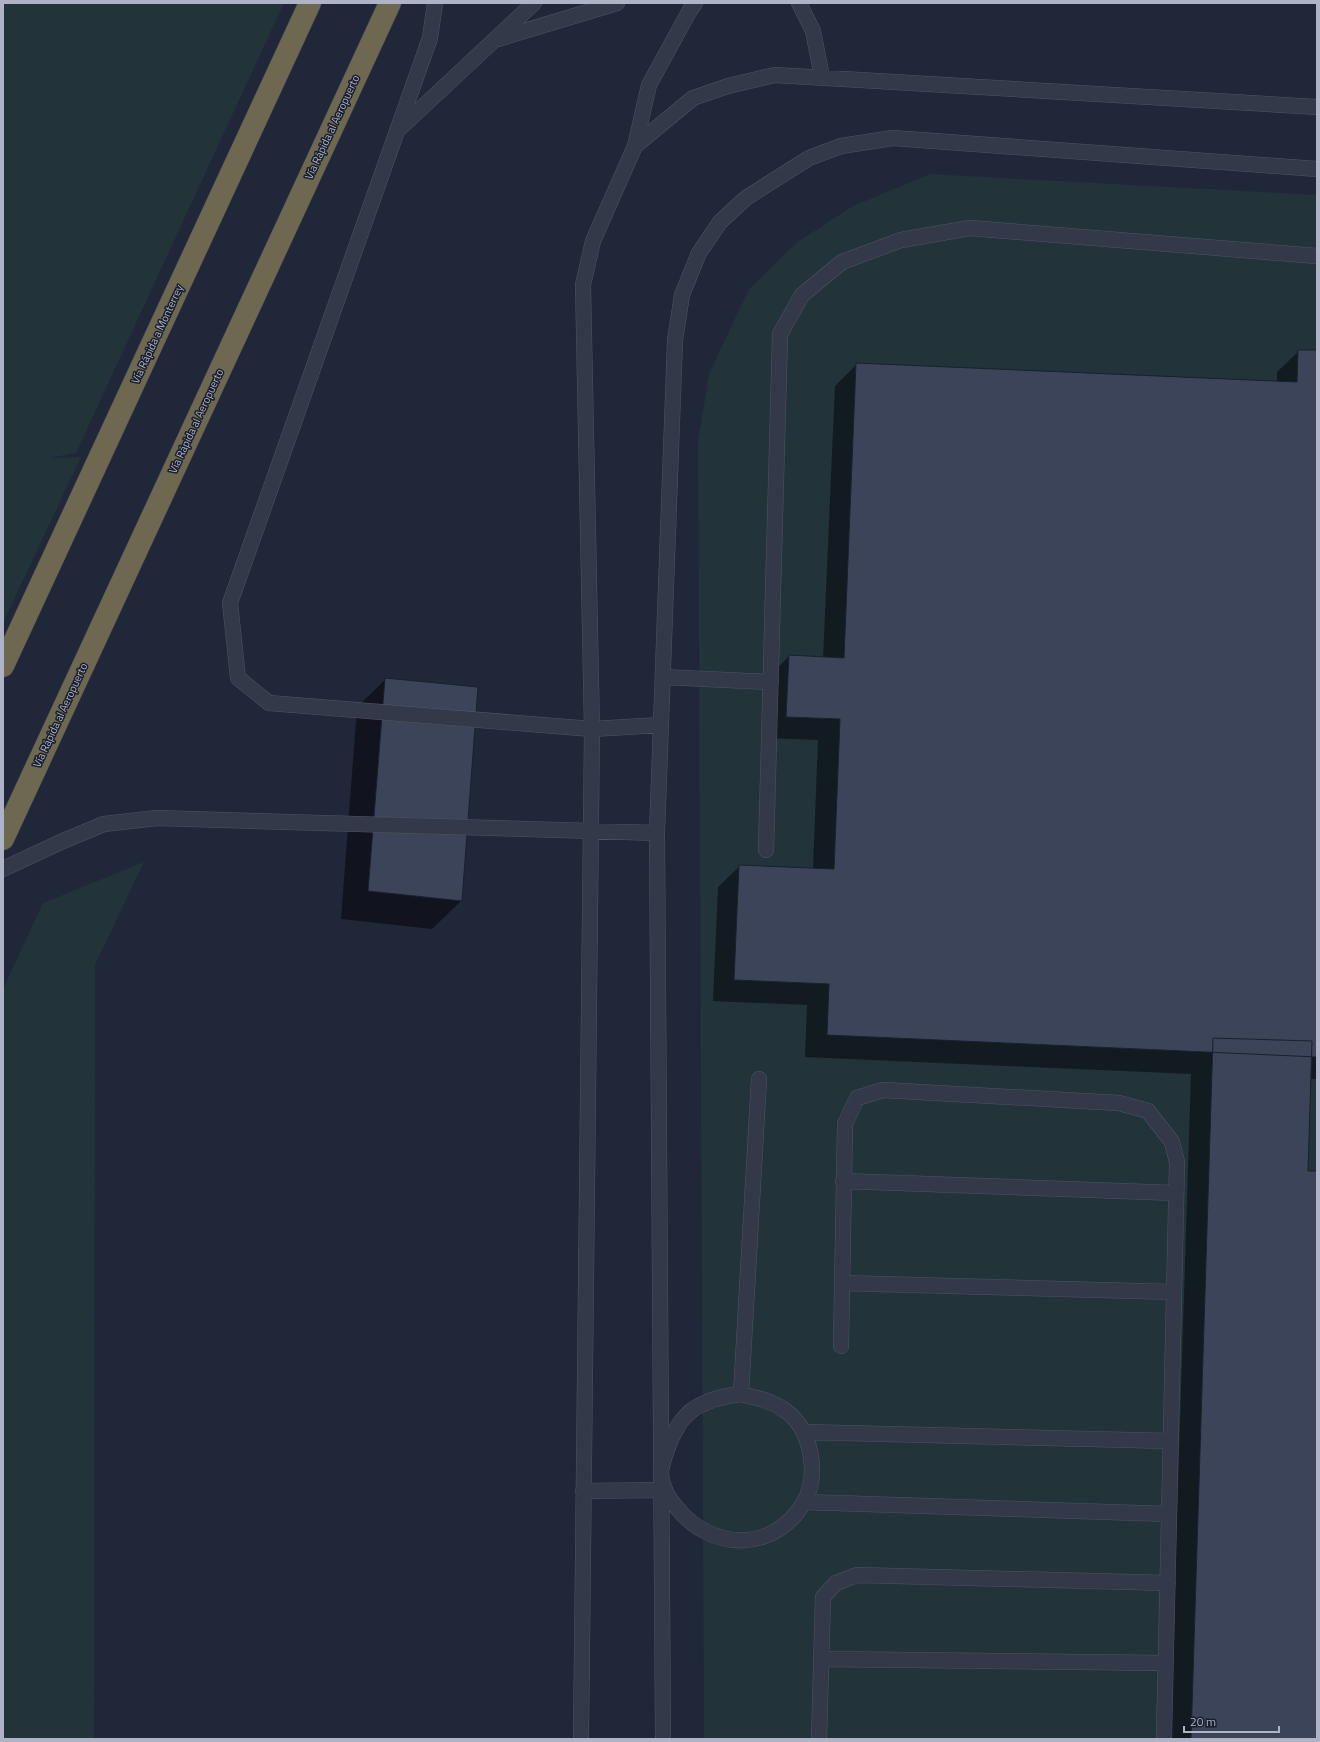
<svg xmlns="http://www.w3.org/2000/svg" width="1320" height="1742" viewBox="0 0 1320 1742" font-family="'Titillium Web',sans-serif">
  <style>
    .green { fill: #22333a }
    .shadow { fill: #0007 }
    .building { fill: #3c4459; stroke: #1b2030 }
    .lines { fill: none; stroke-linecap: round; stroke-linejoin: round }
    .service-casing { stroke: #4e5464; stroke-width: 16 }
    .motorway-casing { stroke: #3b4151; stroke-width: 23 }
    .service { stroke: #343949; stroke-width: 15 }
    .motorway { stroke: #6f6851; stroke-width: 22 }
    .labels { text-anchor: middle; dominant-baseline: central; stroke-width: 3; stroke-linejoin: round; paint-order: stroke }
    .street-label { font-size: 11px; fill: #aeb4c6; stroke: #191e2e }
  </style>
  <rect width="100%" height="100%" fill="#202739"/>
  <!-- green -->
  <path class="green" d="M 3,3 L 284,3 L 76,453 L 49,458 L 81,457 L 3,623 Z
    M 930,174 L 1317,195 L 1317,1739 L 704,1739 L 698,441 L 709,374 L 749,289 L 796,243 L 853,206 Z
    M 144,862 L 95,965 L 94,1739 L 3,1739 L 3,989 L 43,903 Z"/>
  <!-- shadow -->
  <path class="shadow" d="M 1299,351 L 1317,351 L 1317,1079 L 1310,1079 L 1307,1172 L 1317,1172 L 1317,1739 L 1170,1739 L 1191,1074 L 805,1057 L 807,1005 L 713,1001 L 718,887 L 740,866 L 813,869 L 818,740 L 765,738 L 768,678 L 789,656 L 823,658 L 835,386 L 857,364 L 1277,382 L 1277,372 Z
    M 386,679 L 477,688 L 461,901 L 432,929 L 341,919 L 357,707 Z"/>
  <!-- building -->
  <path class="building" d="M 1298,350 L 1317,350 L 1317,1057 L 827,1035 L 829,984 L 734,980 L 739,865 L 834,869 L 840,719 L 786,717 L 789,655 L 844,658 L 856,363 L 1297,382 Z
    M 385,678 L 478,687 L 462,901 L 368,891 Z
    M 1213,1038 L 1312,1041 L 1308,1171 L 1317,1171 L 1317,1739 L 1191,1739 Z"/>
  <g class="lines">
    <!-- service casing -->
    <g class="service-casing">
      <path id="service" d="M 435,3 L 430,38 L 230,603 L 238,678 L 269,703 L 592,729 L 661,725
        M 799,3 L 813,31 L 822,77
        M 498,39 L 617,3
        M 398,130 L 534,3
        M 635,146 L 649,85 L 690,10 L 695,3
        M 663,677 L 771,682
        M 766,850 L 780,334 L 802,295 L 842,262 L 901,240 L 970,228 L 1317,256
        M 3,869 L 63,841 L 104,824 L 157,818 L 657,833
        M 843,1181 L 1176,1193
        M 842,1283 L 1174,1292
        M 841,1346 L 845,1124 L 857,1098 L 883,1090 L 1119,1103 L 1148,1111 L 1172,1142 L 1177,1162 L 1164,1739
        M 741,1394 C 758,1398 772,1401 786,1411 C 812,1430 819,1475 804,1502 C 775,1553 711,1551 677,1508 C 669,1498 663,1490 661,1476 C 660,1466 671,1437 677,1428 C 680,1421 689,1412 695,1408 C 710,1399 724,1396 741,1394 Z
        M 741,1394 L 759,1079
        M 803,1432 L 1171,1441
        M 583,1491 L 661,1490
        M 804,1502 L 1169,1514
        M 821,1659 L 1166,1663
        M 581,1739 L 592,729 L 583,285 L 593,241 L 635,146 L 693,98 L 728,86 L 775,75 L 1317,107
        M 663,1739 L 657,833 L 675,340 L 682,295 L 699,253 L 720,222 L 746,198 L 809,158 L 841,146 L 893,138 L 1317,169
        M 819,1739 L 823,1597 L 836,1583 L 857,1575 L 1168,1583"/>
    </g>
    <!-- motorway casing -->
    <g class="motorway-casing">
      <path id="motorway" d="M 3,666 L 310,3
        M 3,839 L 390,3"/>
    </g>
    <!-- service -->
    <use href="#service" class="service"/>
    <!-- motorway -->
    <use href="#motorway" class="motorway"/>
  </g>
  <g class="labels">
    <!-- street labels -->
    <g class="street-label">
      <text transform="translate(332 127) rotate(-65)">Vía Rápida al Aeropuerto</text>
      <text transform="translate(157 334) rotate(-65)">Vía Rápida a Monterrey</text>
      <text transform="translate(196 421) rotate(-65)">Vía Rápida al Aeropuerto</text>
      <text transform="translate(60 715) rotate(-65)">Vía Rápida al Aeropuerto</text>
    </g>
  </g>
  <!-- border -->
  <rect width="1320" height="1742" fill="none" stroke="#aeb4c6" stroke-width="8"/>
  <!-- scale -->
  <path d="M1184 1726v6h95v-6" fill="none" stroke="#aeb4c6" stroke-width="2"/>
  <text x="1190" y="1726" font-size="12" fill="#aeb4c6" stroke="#191e2e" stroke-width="3" paint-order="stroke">20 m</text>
</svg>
